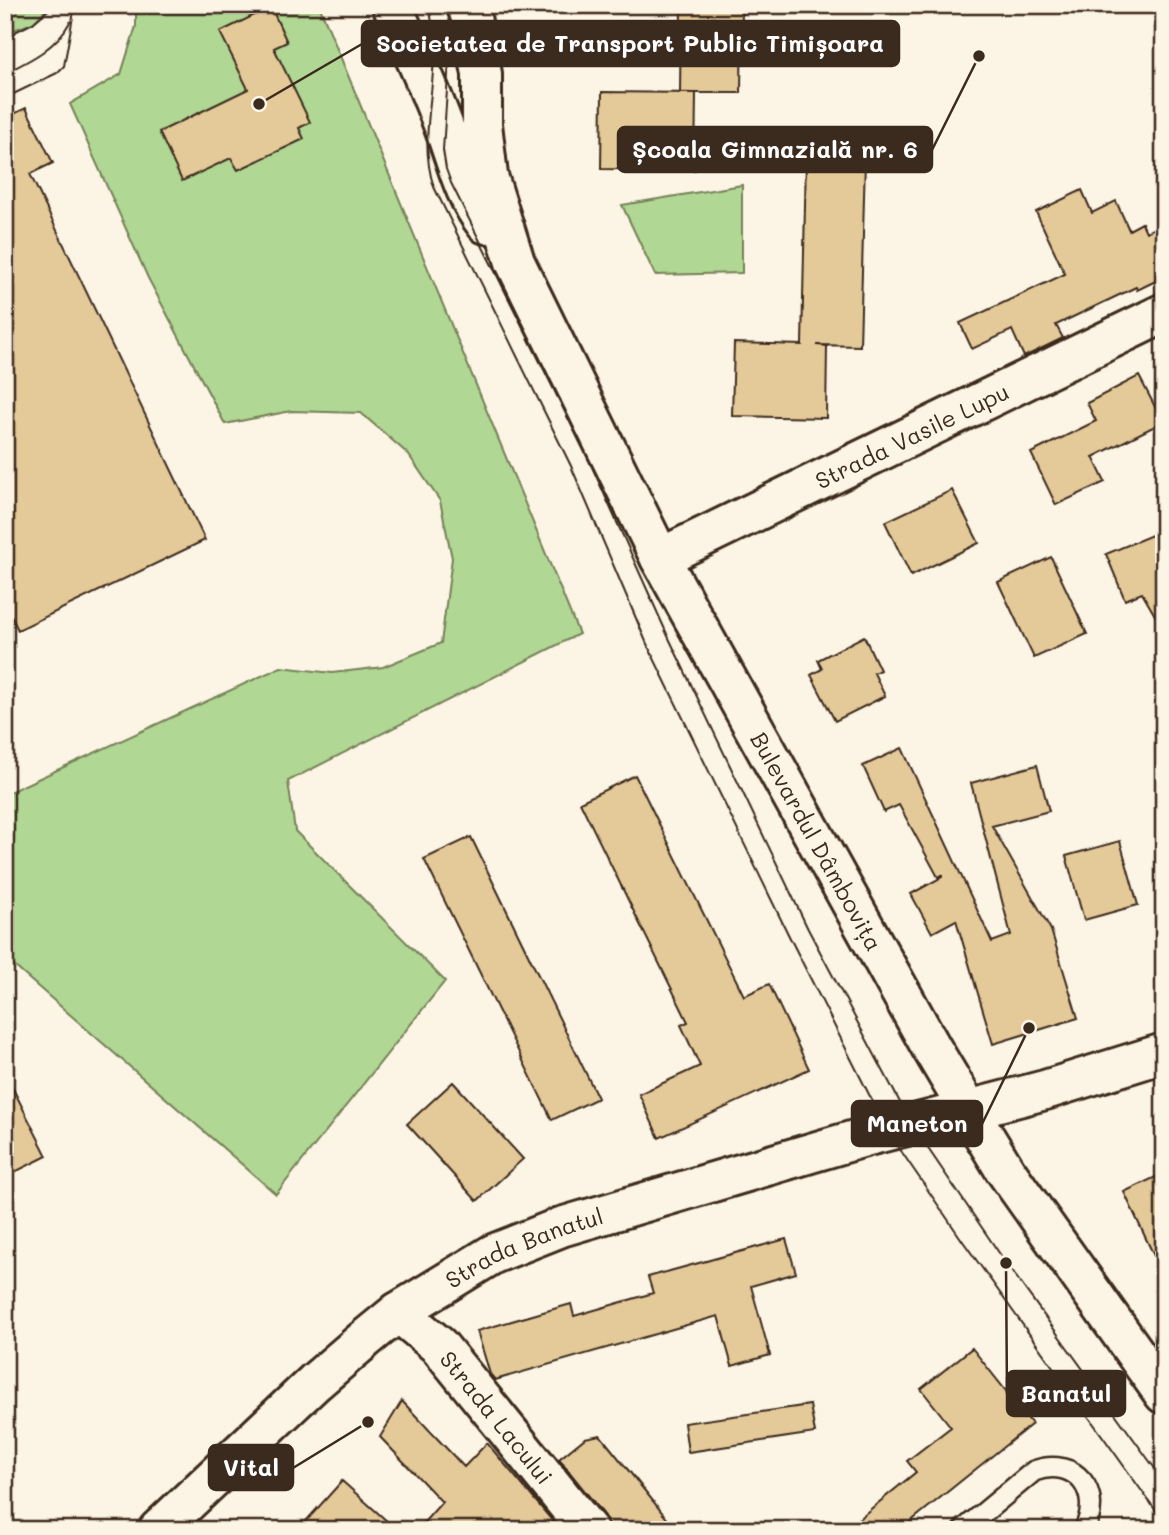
<svg xmlns="http://www.w3.org/2000/svg" width="1169" height="1535" viewBox="0 0 1169 1535" font-family="Mali,sans-serif">
  <style>
    .green { fill: #b0d793; stroke: #768058; stroke-width: 2 }
    .building { fill: #e4c999; stroke: #3b2a1e; stroke-width: 2 }
    .lines { fill: none; stroke-linecap: round; stroke-linejoin: round }
    .service-casing { stroke: #3b2a1e; stroke-width: 24 }
    .minor-casing { stroke: #3b2a1e; stroke-width: 44 }
    .tertiary-casing { stroke: #3b2a1e; stroke-width: 44 }
    .secondary-casing { stroke: #3b2a1e; stroke-width: 44 }
    .service { stroke: #fcf5e5; stroke-width: 19 }
    .minor { stroke: #fcf5e5; stroke-width: 38 }
    .tertiary { stroke: #fcf5e5; stroke-width: 38 }
    .secondary { stroke: #fcf5e5; stroke-width: 38 }
    .tram { stroke: #3b2a1e; stroke-width: 2 }
    .labels { text-anchor: middle; dominant-baseline: central; stroke-width: 5; stroke-linejoin: round; paint-order: stroke }
    .street-label { font-size: 23px; fill: #3b2a1e; stroke: #fcf5e5 }
    .leader { fill: none; stroke: #3b2a1e; stroke-width: 2.5 }
    .callout-dot { fill: #3b2a1e; stroke: #fcf5e5; stroke-width: 2.5 }
    .callout { fill: #3b2a1e; stroke: #3b2a1e; stroke-width: 2.5 }
    .callout-label { font-size: 24px; text-anchor: middle; font-weight: bold; fill: #fff }
  </style>
  <rect width="100%" height="100%" fill="#fcf5e5"/>
  <filter id="ink" filterUnits="userSpaceOnUse"><feTurbulence type="fractalNoise" baseFrequency=".0143" numOctaves="2"/><feDisplacementMap in="SourceGraphic" scale="14" xChannelSelector="R" yChannelSelector="G"/><feConvolveMatrix kernelMatrix="1 2 1 2 8 2 1 2 1" color-interpolation-filters="sRGB"/></filter>
  <g filter="url(#ink)">
    <!-- green -->
    <path class="green" d="M 5,5 L 50,5 L 33,23 L 5,33 Z
      M 136,5 L 319,5 L 579,634 L 288,781 L 295,831 L 445,981 L 276,1194 L 5,958 L 5,794 L 281,667 L 332,673 L 383,667 L 441,643 L 452,558 L 440,501 L 408,454 L 361,413 L 291,411 L 225,424 L 148,278 L 70,104 L 121,74 L 136,26 Z
      M 742,185 L 742,273 L 655,275 L 622,205 Z"/>
    <!-- building -->
    <path class="building" d="M 681,5 L 742,5 L 741,93 L 680,93 Z
      M 271,7 L 287,42 L 274,48 L 310,122 L 299,128 L 304,139 L 238,170 L 231,158 L 182,181 L 159,132 L 248,89 L 220,32 Z
      M 602,92 L 696,93 L 695,170 L 601,169 Z
      M 26,108 L 53,163 L 30,174 L 205,540 L 18,630 L 5,604 L 5,118 Z
      M 806,158 L 865,160 L 860,346 L 817,345 L 827,346 L 826,418 L 732,416 L 734,343 L 802,345 Z
      M 1082,190 L 1092,213 L 1116,201 L 1129,230 L 1142,223 L 1146,232 L 1164,224 L 1164,277 L 1137,290 L 1136,287 L 1056,325 L 1063,338 L 1024,357 L 1012,330 L 972,349 L 960,323 L 1065,274 L 1036,212 Z
      M 1139,376 L 1163,422 L 1093,457 L 1105,482 L 1056,505 L 1031,453 L 1096,421 L 1087,403 Z
      M 952,490 L 979,543 L 911,576 L 885,522 Z
      M 1164,530 L 1164,631 L 1142,593 L 1125,600 L 1106,554 Z
      M 1051,557 L 1087,634 L 1034,658 L 998,582 Z
      M 864,636 L 880,670 L 874,673 L 885,696 L 835,721 L 811,675 L 822,669 L 818,660 Z
      M 902,748 L 992,942 L 1011,935 L 971,783 L 1037,765 L 1049,811 L 992,826 L 1051,930 L 1078,1018 L 993,1044 L 956,920 L 932,933 L 911,894 L 942,877 L 942,875 L 938,877 L 899,805 L 884,812 L 863,766 Z
      M 635,775 L 744,996 L 769,984 L 809,1069 L 659,1138 L 639,1094 L 700,1066 L 681,1025 L 688,1022 L 580,802 Z
      M 471,837 L 598,1098 L 552,1120 L 424,859 Z
      M 1120,841 L 1138,905 L 1084,920 L 1066,856 Z
      M 5,1073 L 47,1156 L 5,1177 Z
      M 453,1082 L 523,1159 L 477,1201 L 407,1124 Z
      M 1164,1173 L 1164,1277 L 1124,1192 Z
      M 786,1239 L 796,1273 L 751,1286 L 770,1355 L 732,1366 L 718,1316 L 495,1380 L 490,1374 L 477,1331 L 571,1304 L 574,1316 L 653,1293 L 648,1277 Z
      M 972,1348 L 1032,1424 L 900,1530 L 845,1530 L 916,1472 L 907,1461 L 951,1427 L 921,1389 Z
      M 402,1401 L 464,1467 L 487,1443 L 560,1530 L 417,1530 L 442,1502 L 380,1437 Z
      M 810,1405 L 815,1433 L 688,1452 L 684,1423 Z
      M 600,1435 L 645,1491 L 676,1530 L 609,1530 L 605,1516 L 559,1459 L 585,1438 Z
      M 342,1481 L 397,1530 L 298,1530 Z"/>
    <g class="lines">
      <!-- service casing -->
      <g class="service-casing">
        <path id="service" d="M 963,1530 L 1034,1471 C 1075,1456 1104,1492 1084,1530"/>
      </g>
      <!-- minor casing -->
      <g class="minor-casing">
        <g id="minor">
          <path id="s1" d="M 660,558 L 1164,313"/>
          <path id="s2" d="M 398,1312 L 439,1346 L 588,1530"/>
        </g>
      </g>
      <!-- tertiary casing -->
      <g class="tertiary-casing">
        <g id="tertiary">
          <path d="M 392,5 C 410,47 430,88 445,130 C 457,163 464,196 486,224"/>
          <path id="s3" d="M 466,5 L 471,17 L 482,74 L 482,124 L 488,176 L 515,262 L 660,558 L 931,1047 L 969,1111"/>
        </g>
      </g>
      <!-- secondary casing -->
      <g class="secondary-casing">
        <g id="secondary">
          <path d="M 969,1111 L 1005,1170 L 1164,1394"/>
          <path id="s4" d="M 158,1530 L 315,1382 L 365,1339 L 398,1312 L 493,1254 L 561,1227 L 868,1136 L 1045,1090 L 1164,1053"/>
        </g>
      </g>
      <!-- service -->
      <use href="#service" class="service"/>
      <!-- minor -->
      <use href="#minor" class="minor"/>
      <!-- tertiary -->
      <use href="#tertiary" class="tertiary"/>
      <!-- secondary -->
      <use href="#secondary" class="secondary"/>
      <!-- tram -->
      <path class="tram" d="M 428,5 C 447,65 414,128 434,187 L 571,466 L 647,644 L 790,938 L 888,1132 L 962,1240 L 1164,1522
        M 448,5 L 451,30 L 443,150 L 446,169 L 451,183 L 589,460 L 667,634 L 808,929 L 912,1125 L 1006,1263 L 1164,1481
        M 5,37 L 33,23 L 54,5
        M 5,73 C 31,60 56,48 70,22
        M 5,98 L 57,73 L 64,66 L 74,11"/>
    </g>
  </g>
  <g class="labels">
    <!-- street labels -->
    <g class="street-label">
      <text stroke="none"><textPath href="#s1" startOffset="280">Strada Vasile Lupu</textPath></text>
      <text stroke="none"><textPath href="#s3" startOffset="917">Bulevardul Dâmbovița</textPath></text>
      <text stroke="none"><textPath href="#s4" startOffset="467">Strada Banatul</textPath></text>
      <text stroke="none"><textPath href="#s2" startOffset="145">Strada Lacului</textPath></text>
    </g>
  </g>
  <!-- callouts -->
  <path class="leader" d="M259 104L362 44M979 56L932 150M1029 1028L982 1124M1006 1263L1007 1394M368 1422L293 1468"/>
  <g class="callout-dot">
    <circle cx="259" cy="104" r="7"/>
    <circle cx="979" cy="56" r="7"/>
    <circle cx="1029" cy="1028" r="7"/>
    <circle cx="1006" cy="1263" r="7"/>
    <circle cx="368" cy="1422" r="7"/>
  </g>
  <g class="callout">
    <rect x="362" y="21" width="537" height="45" rx="7"/>
    <rect x="618" y="127" width="314" height="45" rx="7"/>
    <rect x="852" y="1101" width="130" height="45" rx="7"/>
    <rect x="1007" y="1371" width="118" height="45" rx="7"/>
    <rect x="209" y="1445" width="84" height="45" rx="7"/>
  </g>
  <g class="callout-label">
    <text x="630" y="52">Societatea de Transport Public Timișoara</text>
    <text x="775" y="158">Școala Gimnazială nr. 6</text>
    <text x="917" y="1132">Maneton</text>
    <text x="1066" y="1402">Banatul</text>
    <text x="251" y="1476">Vital</text>
  </g>
  <!-- margin -->
  <rect width="1169" height="1535" fill="none" stroke="#fcf5e5" stroke-width="28"/>
  <rect x="14" y="14" width="1141" height="1507" fill="none" stroke="#3b2a1e" stroke-width="2.5" filter="url(#ink)"/>
</svg>
